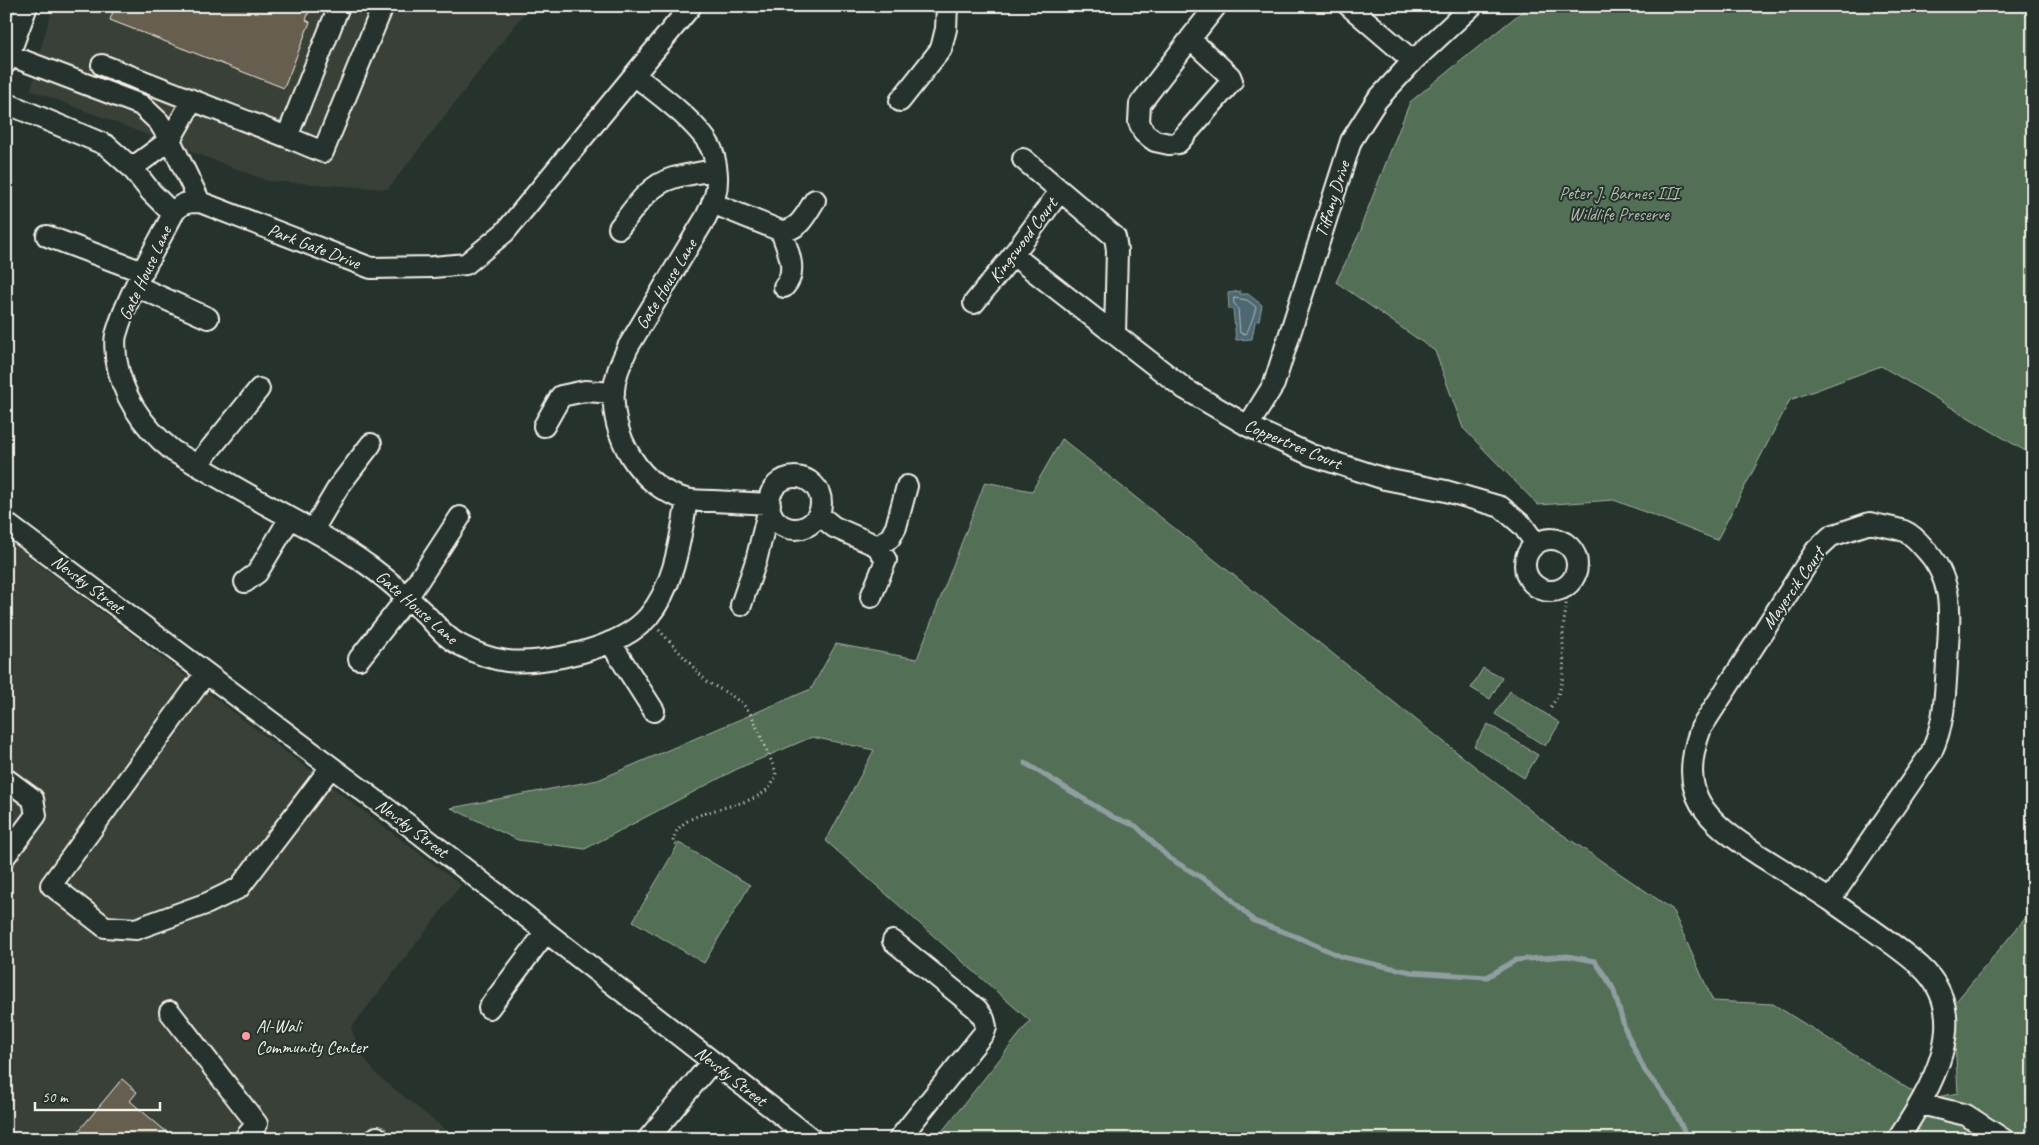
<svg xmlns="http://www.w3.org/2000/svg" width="2039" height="1145" viewBox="0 0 2039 1145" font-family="Caveat,sans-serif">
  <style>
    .built { fill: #394037 }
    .green { fill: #526f57; stroke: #a3b0a0 }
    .water { fill: #4d6772; stroke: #909ea1 }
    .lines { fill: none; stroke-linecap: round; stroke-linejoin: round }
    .shore { stroke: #b1bab9; stroke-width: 1 }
    .stream { stroke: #909ea1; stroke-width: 5 }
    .building { fill: #665f4f; stroke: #f4f1e8 }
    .minor-casing { stroke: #f4f1e8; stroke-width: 24 }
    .path { stroke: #f4f1e8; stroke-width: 3; stroke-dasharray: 1 4; stroke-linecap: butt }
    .minor { stroke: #26332d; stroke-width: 20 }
    .poi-dot { fill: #ff9aa2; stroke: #26332d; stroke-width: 2 }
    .labels { text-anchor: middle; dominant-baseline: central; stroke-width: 4; stroke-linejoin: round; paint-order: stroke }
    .park-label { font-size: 18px; fill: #b3bdae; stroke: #26332d }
    .street-label { font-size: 18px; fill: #f4f1e8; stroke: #26332d }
    .poi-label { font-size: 18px; fill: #f4f1e8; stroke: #26332d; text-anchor: start }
  </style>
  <rect width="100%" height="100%" fill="#26332d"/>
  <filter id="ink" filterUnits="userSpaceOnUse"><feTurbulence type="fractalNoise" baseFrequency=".02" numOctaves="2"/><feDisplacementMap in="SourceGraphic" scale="10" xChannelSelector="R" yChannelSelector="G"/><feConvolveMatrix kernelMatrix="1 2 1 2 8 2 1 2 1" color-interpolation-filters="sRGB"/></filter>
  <g filter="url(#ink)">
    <!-- built -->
    <path class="built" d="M 53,6 L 530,6 L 388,189 L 268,181 L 31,90 L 41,47 Z
      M 6,539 L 461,885 L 351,1028 L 361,1054 L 377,1075 L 457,1139 L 6,1139 Z"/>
    <!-- green -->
    <path class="green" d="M 1529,6 L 2033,6 L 2033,467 L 2027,452 L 1881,366 L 1790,400 L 1717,540 L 1614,500 L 1538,505 L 1463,428 L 1435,351 L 1336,282 L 1362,228 L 1361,226 L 1410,102 Z
      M 1062,439 L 1550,826 L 1672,909 L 1713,1001 L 1773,1004 L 1915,1093 L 1921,1100 L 1958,1093 L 1953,1005 L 2033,909 L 2033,1139 L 936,1139 L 1030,1021 L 826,841 L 874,750 L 812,737 L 739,768 L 585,849 L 518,840 L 451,808 L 598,780 L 811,689 L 836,644 L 917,659 L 985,482 L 1032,491 Z
      M 1483,668 L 1502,678 L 1490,699 L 1471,688 Z
      M 1510,691 L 1560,723 L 1545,746 L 1495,714 Z
      M 1488,724 L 1538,755 L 1524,778 L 1474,746 Z
      M 679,843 L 750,885 L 704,963 L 633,921 Z"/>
    <!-- water -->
    <path class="water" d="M 1240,291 L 1240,294 L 1248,294 L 1262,305 L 1259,320 L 1255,322 L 1252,339 L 1236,340 L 1233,309 L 1229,309 L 1228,293 Z"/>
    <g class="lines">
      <!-- shore -->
      <path class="shore" d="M 1234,298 L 1247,300 L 1256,307 C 1255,313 1249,329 1246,334 L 1240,333 L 1238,309 L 1234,303 Z"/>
      <!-- stream -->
      <path class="stream" d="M 1025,763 L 1113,817 L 1136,826 L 1169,858 L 1222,890 L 1254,921 L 1295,936 L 1342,957 L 1411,972 L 1487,977 L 1516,960 L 1567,956 L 1595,961 L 1613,988 L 1625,1029 L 1645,1071 L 1671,1104 L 1688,1139"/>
    </g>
    <!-- building -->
    <path class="building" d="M 115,6 L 311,6 L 306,20 L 310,22 L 284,88 L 110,20 Z
      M 122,1079 L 137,1092 L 130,1101 L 175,1139 L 72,1139 Z"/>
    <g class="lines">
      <!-- minor casing -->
      <g class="minor-casing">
        <path id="minor" d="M 339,6 L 287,137 L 323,152 L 383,6
          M 1349,6 L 1413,61
          M 1190,39 L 1230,76 L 1232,81 L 1178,143 L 1169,144 L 1155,141 L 1144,133 L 1139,122 L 1140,104 Z
          M 1190,39 L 1216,6
          M 6,54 L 141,105 L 159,122 L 170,140 L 200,202
          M 6,63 L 27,6
          M 102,65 L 287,137
          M 634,75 C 656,92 697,122 710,146 C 717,159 719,182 715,196 C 713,203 709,210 706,217 L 628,347 C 622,361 615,374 614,390 C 610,435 640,488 686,499 C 694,501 704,501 713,501 C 732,502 751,503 770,504 L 756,561 L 741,605
          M 900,101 L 941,49 L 946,29 L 947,6
          M 6,103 L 106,145 L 132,168 L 151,192 L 173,214
          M 1023,159 L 1115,237 L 1117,250 L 1115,334
          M 132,168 L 170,140 L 192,101
          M 712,203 L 781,231 C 799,231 806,214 815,200
          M 619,228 C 634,209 648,185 673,178 C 687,174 702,173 716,169
          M 781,231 C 787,249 799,271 784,287
          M 47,236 L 143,272
          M 1013,255 L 1185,389 L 1248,426 L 1311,455 L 1385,479 L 1446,491 L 1501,507 L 1523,526 L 1536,544
          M 136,286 L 208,318
          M 974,303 L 1013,255 L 1060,191
          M 544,426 L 561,396 L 585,391 L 614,393
          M 1248,426 L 1274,384 L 1351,141 L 1377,100 L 1413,61 L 1472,6
          M 197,465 L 259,389
          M769 503a26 26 0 1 1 52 0a26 26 0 1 1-52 0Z
          M 687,500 C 680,539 675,585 648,617 C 621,648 546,665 507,661 C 490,659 475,653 460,645 C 444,637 434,622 421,610 C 405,595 387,579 369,566 C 334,541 296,521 258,500 C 229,484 201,467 173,451 C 143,427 122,397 116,358 C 116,351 114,342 116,335 C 128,293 153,253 173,214 C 180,203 187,202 200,202 L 371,268 L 433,267 L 466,264 L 505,232 L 691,6
          M 819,515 L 834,527 L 877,546 L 886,560 L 871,597
          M 6,523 L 406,823 L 812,1139
          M 1870,523 C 1881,526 1893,527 1904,531 C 1911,534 1919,542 1924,548 C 1957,582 1949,620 1947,663 C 1945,696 1945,723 1931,753 L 1830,900 C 1807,885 1783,870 1759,855 C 1706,820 1676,796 1701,728 L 1816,550 L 1831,536 Z
          M 313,530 L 339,486 L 371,444
          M1525 565a26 26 0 1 1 52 0a26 26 0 1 1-52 0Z
          M 877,546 L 890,538 L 896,527 L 907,486
          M 245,582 L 257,573 L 290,518
          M 610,642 L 654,711
          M 359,659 L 407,598 L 460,517
          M 206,673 L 51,885 L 105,927 L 136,929 L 208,903 L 239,888 L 331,767
          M 6,779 L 33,799 L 36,815 L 6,855
          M 1830,900 C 1859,921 1894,943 1920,966 C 1976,1016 1930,1090 1898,1139
          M 893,941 L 977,1009 L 984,1019 L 986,1027 L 984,1033 L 899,1139
          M 489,1008 L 546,932
          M 170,1012 L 257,1124 L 244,1139
          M 1921,1104 L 1966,1115 L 2003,1139
          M 376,1139 L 377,1137
          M 648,1139 L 712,1062"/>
      </g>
      <!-- path -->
      <path class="path" d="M 659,630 L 707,682 L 729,694 L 743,704 L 752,716 L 776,772 C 772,816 678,799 673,842 L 678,845
        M 1551,707 C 1569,679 1562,662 1563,631 C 1564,615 1569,604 1564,588
        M 1667,1139 L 1805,1132 L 1838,1139
        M 2025,1139 L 2033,1129"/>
      <!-- minor -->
      <use href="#minor" class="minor"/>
    </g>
  </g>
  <!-- markers -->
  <circle class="poi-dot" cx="246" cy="1036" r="5"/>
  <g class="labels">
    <!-- park labels -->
    <g class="park-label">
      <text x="1619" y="193">Peter J. Barnes III<tspan x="1619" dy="21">Wildlife Preserve</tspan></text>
    </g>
    <!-- street labels -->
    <g class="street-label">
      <text transform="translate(1332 199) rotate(-72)">Tiffany Drive</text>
      <text transform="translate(1023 240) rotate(-53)">Kingswood Court</text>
      <text transform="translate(314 246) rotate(21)">Park Gate Drive</text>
      <text transform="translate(145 273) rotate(-65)">Gate House Lane</text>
      <text transform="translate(666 284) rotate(-59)">Gate House Lane</text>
      <text transform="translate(1293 444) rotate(23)">Coppertree Court</text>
      <text transform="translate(88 584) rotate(37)">Nevsky Street</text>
      <text transform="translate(1793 588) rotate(-55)">Mayercik Court</text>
      <text transform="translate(417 607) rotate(41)">Gate House Lane</text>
      <text transform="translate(412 828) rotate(37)">Nevsky Street</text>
      <text transform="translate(731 1076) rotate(38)">Nevsky Street</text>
    </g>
    <!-- poi labels -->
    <g class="poi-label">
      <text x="256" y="1026">Al-Wali<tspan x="256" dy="21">Community Center</tspan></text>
    </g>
  </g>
  <!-- margin -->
  <rect width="2039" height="1145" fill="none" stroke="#26332d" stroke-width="25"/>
  <rect x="12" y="12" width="2014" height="1120" fill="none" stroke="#f4f1e8" stroke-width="2" filter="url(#ink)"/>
  <!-- scale -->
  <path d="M35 1102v8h125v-8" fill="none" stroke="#f4f1e8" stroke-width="2.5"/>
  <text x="42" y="1102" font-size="15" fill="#f4f1e8" stroke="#26332d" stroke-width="4" paint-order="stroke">50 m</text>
</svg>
